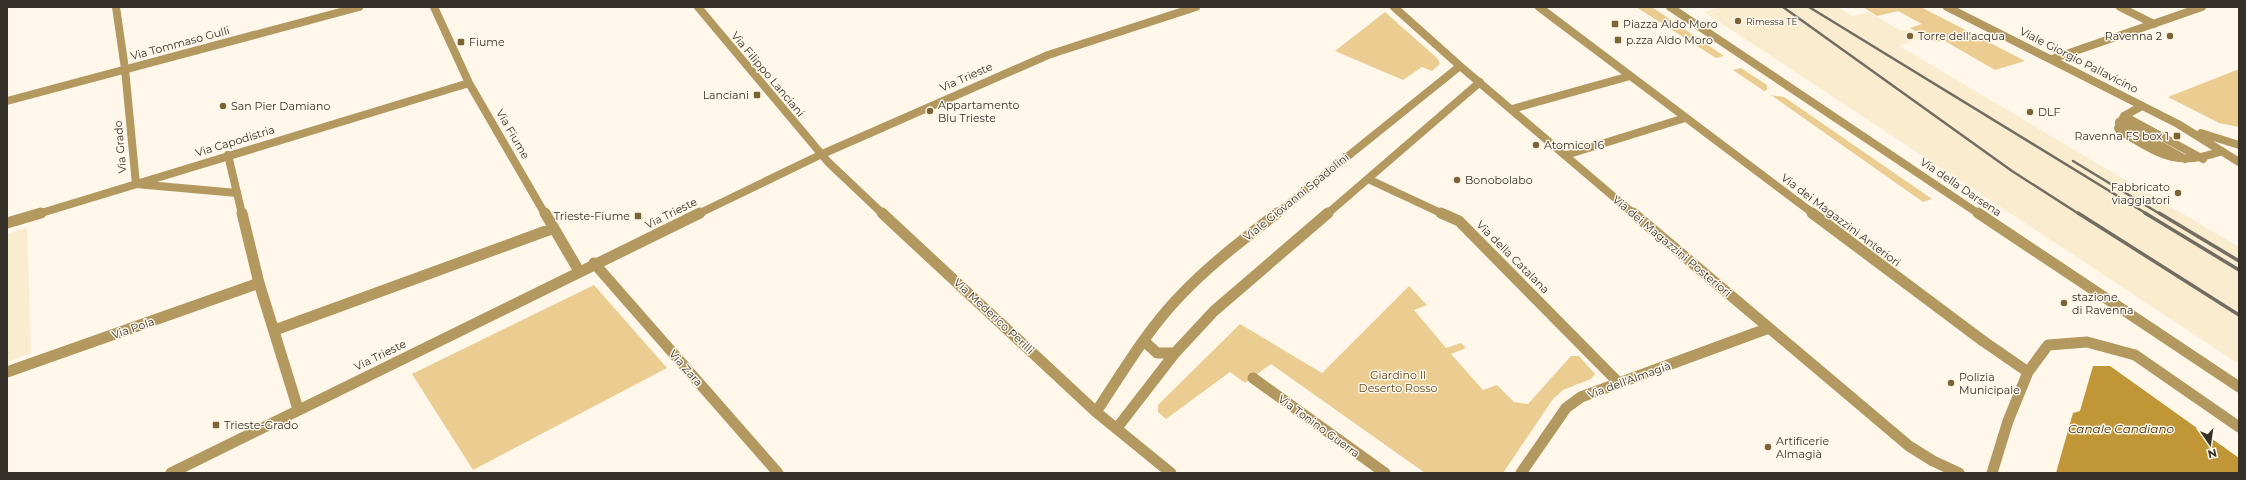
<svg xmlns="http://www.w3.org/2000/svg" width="2246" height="480" viewBox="0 0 2246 480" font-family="Montserrat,sans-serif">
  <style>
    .built { fill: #faeccf }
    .green { fill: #ebcd92 }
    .water { fill: #c09636 }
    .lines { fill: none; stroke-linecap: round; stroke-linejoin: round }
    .service { stroke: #b3985f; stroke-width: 8 }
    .pedestrian { stroke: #b3985f; stroke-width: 11 }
    .minor-far1 { stroke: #b3985f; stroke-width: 8 }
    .minor { stroke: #b3985f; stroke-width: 11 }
    .tertiary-far1 { stroke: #b3985f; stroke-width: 8 }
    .tertiary { stroke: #b3985f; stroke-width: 11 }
    .rail-far1 { stroke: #726d63; stroke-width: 2.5 }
    .rail { stroke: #726d63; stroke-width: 3.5 }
    .poi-dot { fill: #7a6434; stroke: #fef7ea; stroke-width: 1.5 }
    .labels { text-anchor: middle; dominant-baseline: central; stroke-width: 3; stroke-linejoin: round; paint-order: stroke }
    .far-poi-label { font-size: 9px; fill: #353129; stroke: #fef7ea; text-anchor: start }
    .poi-label { font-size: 11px; fill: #353129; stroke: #fef7ea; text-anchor: start }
    .street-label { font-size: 11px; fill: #353129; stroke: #fef7ea }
    .park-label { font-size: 11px; fill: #5c4922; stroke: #fef7ea }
    .water-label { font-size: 12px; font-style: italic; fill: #3f2d03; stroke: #fef7ea }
  </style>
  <rect width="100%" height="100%" fill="#fef7ea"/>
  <!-- built -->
  <path class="built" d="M 1722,7 L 1837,7 L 1852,16 L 1869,12 L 1899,30 L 1909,30 L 1922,37 L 1899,46 L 2239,247 L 2239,364 L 1704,12 Z
    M 27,228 L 31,353 L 7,362 L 7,234 Z"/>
  <!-- green -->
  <path class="green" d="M 1636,7 L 1652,7 L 1724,56 L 1716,58 Z
    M 1863,7 L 1921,7 L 2025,61 L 1995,70 L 1943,40 L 1937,42 L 1910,28 L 1922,24 L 1898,11 L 1877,16 Z
    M 1385,12 L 1438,59 L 1440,64 L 1432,71 L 1422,67 L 1403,80 L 1335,51 Z
    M 1741,68 L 1767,85 L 1767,90 L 1764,91 L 1733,70 Z
    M 2239,69 L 2239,127 L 2219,123 L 2168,97 Z
    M 1771,95 L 1784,97 L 1932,199 L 1923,202 Z
    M 594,285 L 667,368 L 473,470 L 412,374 Z
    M 1409,286 L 1427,305 L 1414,310 L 1446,348 L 1461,343 L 1466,348 L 1451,354 L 1483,390 L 1497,385 L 1514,402 L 1528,404 L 1571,356 L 1579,356 L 1595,374 L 1591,379 L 1563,390 L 1553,399 L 1503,473 L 1425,473 L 1271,364 L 1245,383 L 1230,372 L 1166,419 L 1158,412 L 1158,405 L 1240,324 L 1322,373 Z"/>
  <!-- water -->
  <path class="water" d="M 2093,366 L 2110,366 L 2239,458 L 2239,473 L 2056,473 L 2073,413 L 2080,411 Z"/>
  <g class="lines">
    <!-- service -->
    <path class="service" d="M 2142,106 L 2124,116 L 2118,128 L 2120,131 C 2160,154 2175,168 2222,151
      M 2124,116 L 2203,159
      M 2119,122 L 2185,159
      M 136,184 L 237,193"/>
    <!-- pedestrian -->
    <path class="pedestrian" d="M 1983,341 L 2028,372
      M 1992,473 L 2008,421 L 2028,372 L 2048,345 L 2087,342 L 2135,355 L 2239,427"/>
    <!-- minor-far1 -->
    <path class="minor-far1" d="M 116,7 L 125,69 L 136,184
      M 434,7 L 469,83 L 545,214
      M 698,7 L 828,162 L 883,214
      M 1394,7 L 1460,66 L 1634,214
      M 1539,7 L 1814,214
      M 1947,7 L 2178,124 L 2239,162
      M 2120,7 L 2154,24
      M 2052,59 L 2202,7
      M 7,101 L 359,7
      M 1512,109 L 1630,76
      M 2201,133 L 2239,145
      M 228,155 L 242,214
      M 1566,155 L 1685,118
      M 1368,179 L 1443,214
      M 38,214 L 469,83
      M 1276,214 L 1460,66
      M 1327,214 L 1480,82"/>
    <!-- minor -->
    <path class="minor" d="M 242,213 L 259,283 L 298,409
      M 545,213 L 579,271
      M 882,213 L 1096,412 L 1171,473
      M 1441,213 L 1459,221 L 1619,383
      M 1633,213 L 1909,446 L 1933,461 L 1959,473
      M 1812,213 L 1983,341
      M 7,223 L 41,213
      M 594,263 L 778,473
      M 275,330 L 554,228
      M 1144,341 L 1157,353 L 1175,353 L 1214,311 L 1328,213
      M 7,372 L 259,283
      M 1253,378 L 1385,473
      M 1096,412 C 1122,373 1147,330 1180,296 C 1209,265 1244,239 1277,213
      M 1117,428 L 1175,353
      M 1521,473 L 1566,408 L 1581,397 L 1769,328"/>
    <!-- tertiary-far1 -->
    <path class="tertiary-far1" d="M 1670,7 L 1979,214
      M 698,214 L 820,155 L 1048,55 L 1196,7"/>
    <!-- tertiary -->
    <path class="tertiary" d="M 1978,213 L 2239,387
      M 171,473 L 700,213"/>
    <!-- rail-far1 -->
    <path class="rail-far1" d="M 1783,7 L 2012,171 L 2079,214
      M 1809,7 L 2147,214
      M 2073,161 L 2160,214"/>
    <!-- rail -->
    <path class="rail" d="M 2078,213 L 2239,315
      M 2145,213 L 2239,270
      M 2159,213 L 2239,261"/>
  </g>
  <!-- markers -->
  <g class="poi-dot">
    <circle cx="1738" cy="21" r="4"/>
    <rect x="1611" y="20" width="8" height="8" rx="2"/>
    <circle cx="1910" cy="36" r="4"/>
    <circle cx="2170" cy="36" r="4"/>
    <rect x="1614" y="36" width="8" height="8" rx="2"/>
    <rect x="457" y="38" width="8" height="8" rx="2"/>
    <rect x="753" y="91" width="8" height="8" rx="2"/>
    <circle cx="223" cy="106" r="4"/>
    <circle cx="930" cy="111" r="4"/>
    <circle cx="2030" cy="112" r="4"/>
    <rect x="2173" y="132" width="8" height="8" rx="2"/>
    <circle cx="1536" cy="145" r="4"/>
    <circle cx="1457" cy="180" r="4"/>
    <circle cx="2178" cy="193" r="4"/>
    <rect x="634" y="212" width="8" height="8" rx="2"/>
    <circle cx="2064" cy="303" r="4"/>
    <circle cx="1951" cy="383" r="4"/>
    <rect x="212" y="421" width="8" height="8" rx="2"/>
    <circle cx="1768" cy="447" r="4"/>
  </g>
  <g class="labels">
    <!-- far-poi labels -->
    <g class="far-poi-label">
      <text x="1746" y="21">Rimessa TE</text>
    </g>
    <!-- poi labels -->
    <g class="poi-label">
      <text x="1623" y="24">Piazza Aldo Moro</text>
      <text x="1918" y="36">Torre dell'acqua</text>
      <text x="2162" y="36" text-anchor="end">Ravenna 2</text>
      <text x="1626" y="40">p.zza Aldo Moro</text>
      <text x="469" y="42">Fiume</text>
      <text x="749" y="95" text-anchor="end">Lanciani</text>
      <text x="938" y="105">Appartamento<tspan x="938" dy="13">Blu Trieste</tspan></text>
      <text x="231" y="106">San Pier Damiano</text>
      <text x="2038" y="112">DLF</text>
      <text x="2169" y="136" text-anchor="end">Ravenna FS box 1</text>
      <text x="1544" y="145">Atomico 16</text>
      <text x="1465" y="180">Bonobolabo</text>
      <text x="2170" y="187" text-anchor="end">Fabbricato<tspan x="2170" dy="13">viaggiatori</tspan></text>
      <text x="630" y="216" text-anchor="end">Trieste-Fiume</text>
      <text x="2072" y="297">stazione<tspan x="2072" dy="13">di Ravenna</tspan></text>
      <text x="1959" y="377">Polizia<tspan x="1959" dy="13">Municipale</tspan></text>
      <text x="224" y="425">Trieste-Grado</text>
      <text x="1776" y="441">Artificerie<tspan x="1776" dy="13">Almagià</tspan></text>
    </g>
    <!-- street labels -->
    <g class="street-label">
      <text transform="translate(180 43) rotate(-15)">Via Tommaso Gulli</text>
      <text transform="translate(2079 60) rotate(27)">Viale Giorgio Pallavicino</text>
      <text transform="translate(768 74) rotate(50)">Via Filippo Lanciani</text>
      <text transform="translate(966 77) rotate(-24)">Via Trieste</text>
      <text transform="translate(513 134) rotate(60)">Via Fiume</text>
      <text transform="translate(235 141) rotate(-17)">Via Capodistria</text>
      <text transform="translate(120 147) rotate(-95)">Via Grado</text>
      <text transform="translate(1961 187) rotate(34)">Via della Darsena</text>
      <text transform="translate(1296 197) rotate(-39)">Viale Giovanni Spadolini</text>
      <text transform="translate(671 213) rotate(-26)">Via Trieste</text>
      <text transform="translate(1841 220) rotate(37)">Via dei Magazzini Anteriori</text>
      <text transform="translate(1672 246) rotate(40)">Via dei Magazzini Posteriori</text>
      <text transform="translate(1513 257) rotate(45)">Via della Catalana</text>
      <text transform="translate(994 316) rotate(43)">Via Mederico Perilli</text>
      <text transform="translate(133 328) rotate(-19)">Via Pola</text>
      <text transform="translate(380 355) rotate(-26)">Via Trieste</text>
      <text transform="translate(686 368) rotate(49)">Via Zara</text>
      <text transform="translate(1629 380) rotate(-20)">Via dell'Almagià</text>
      <text transform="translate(1319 426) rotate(36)">Via Tonino Guerra</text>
    </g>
    <!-- park labels -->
    <g class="park-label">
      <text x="1398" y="375">Giardino Il<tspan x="1398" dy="13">Deserto Rosso</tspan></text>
    </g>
    <!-- water labels -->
    <g class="water-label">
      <text x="2121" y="428">Canale Candiano</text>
    </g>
  </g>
  <!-- border -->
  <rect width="2246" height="480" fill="none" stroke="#353129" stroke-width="16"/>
  <!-- north arrow -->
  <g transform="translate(2210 444) rotate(167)" stroke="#fef7ea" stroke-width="3" paint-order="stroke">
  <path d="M0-3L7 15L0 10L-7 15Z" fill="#353129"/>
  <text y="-6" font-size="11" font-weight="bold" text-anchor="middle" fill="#353129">N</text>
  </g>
</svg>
